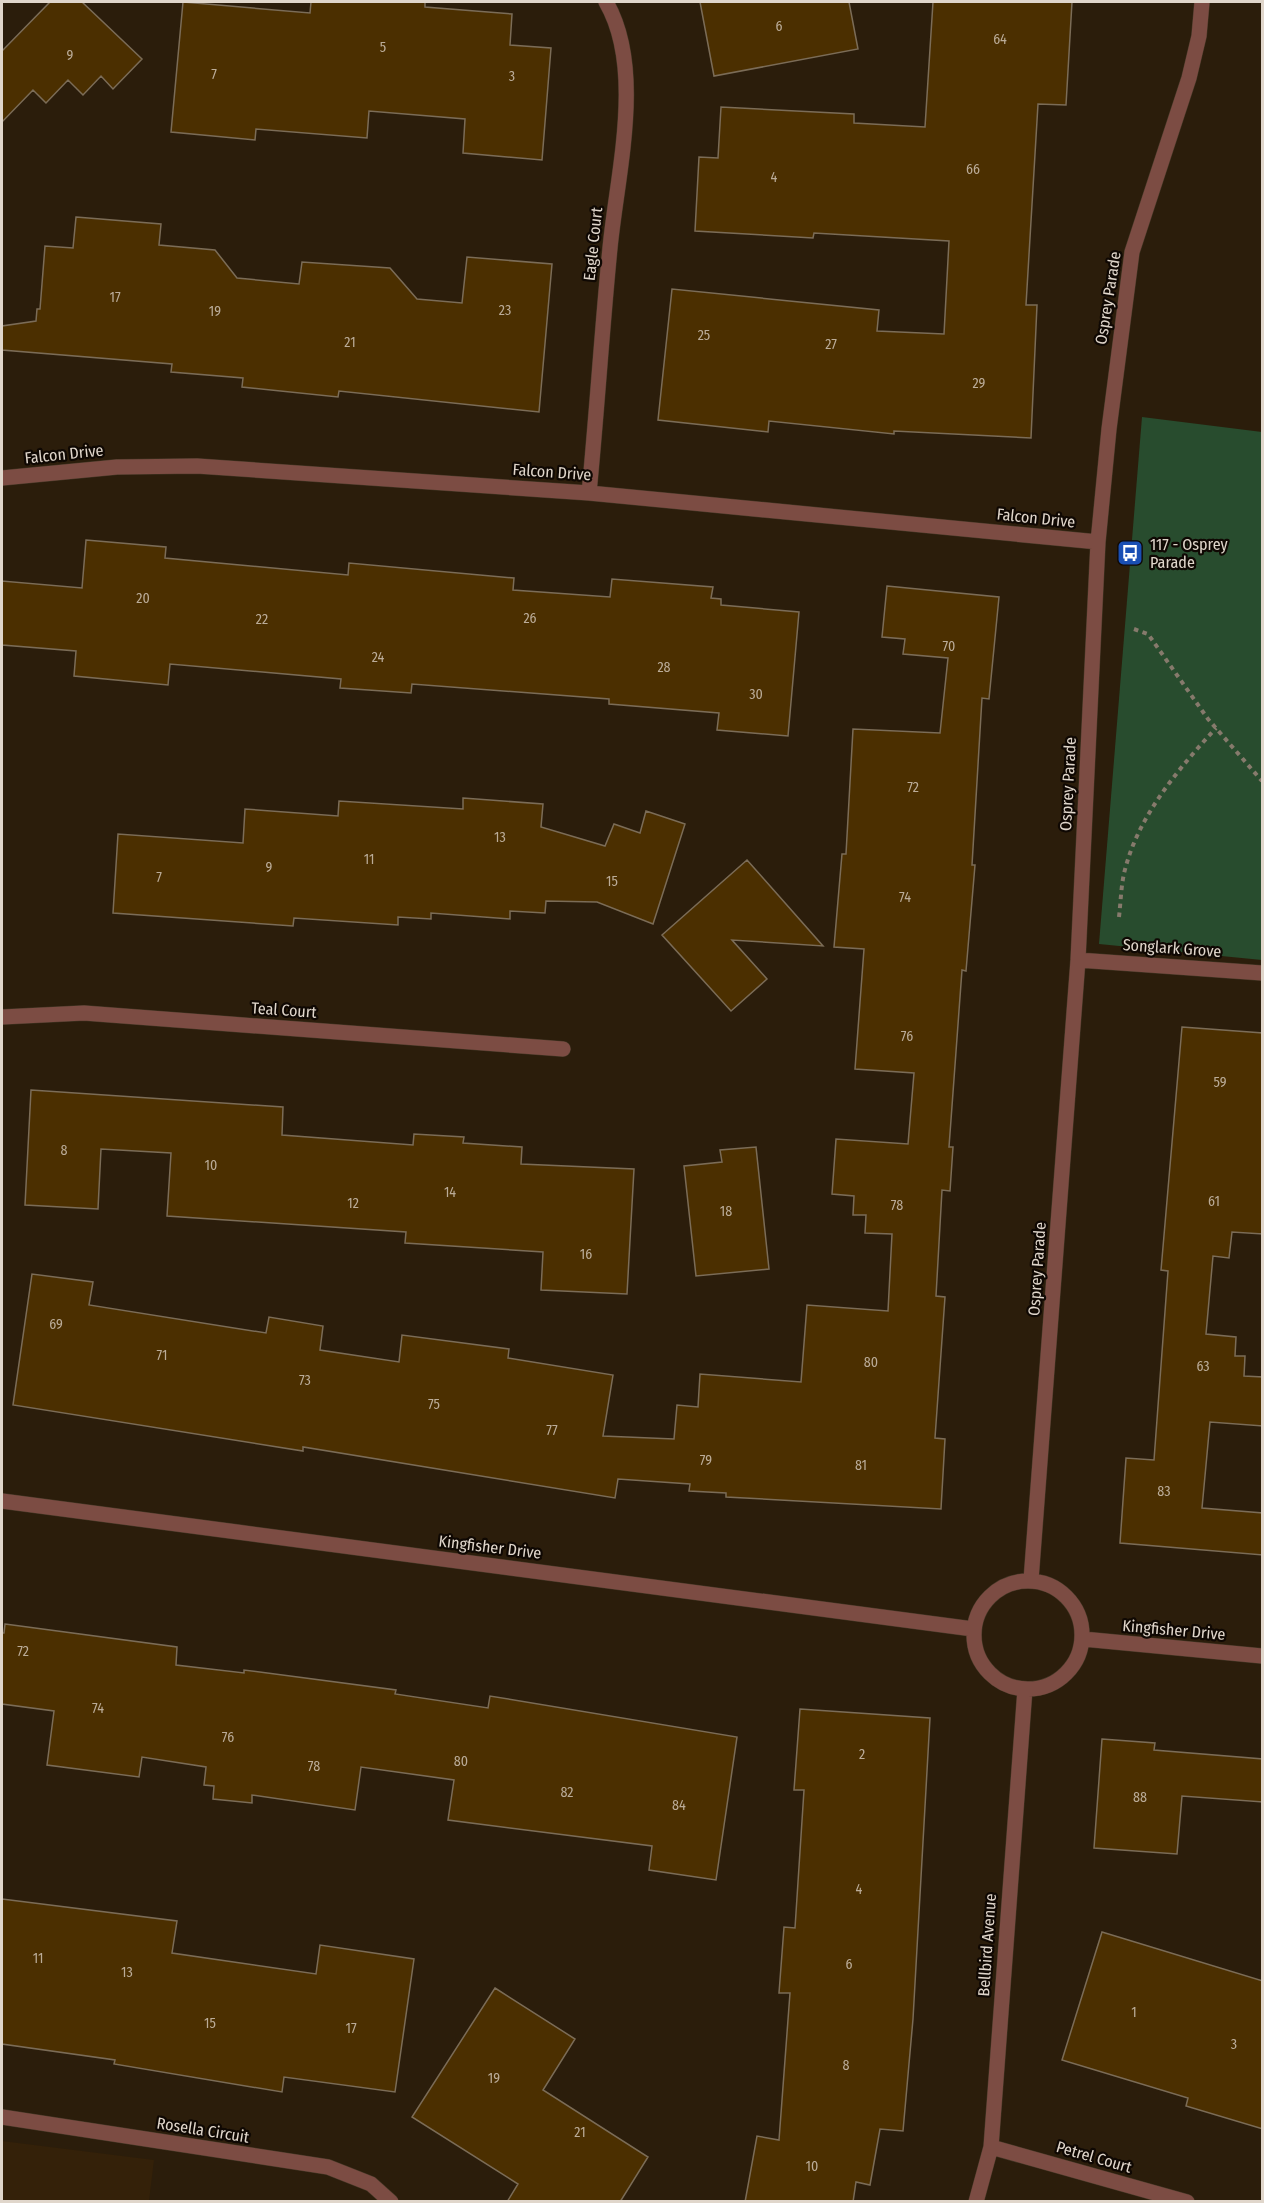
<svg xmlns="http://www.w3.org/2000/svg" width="1264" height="2203" viewBox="0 0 1264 2203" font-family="'Fira Sans Condensed',sans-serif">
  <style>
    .built { fill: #342109 }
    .green { fill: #284c2e }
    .building { fill: #4b2f00; stroke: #7b6c57; stroke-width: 1.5 }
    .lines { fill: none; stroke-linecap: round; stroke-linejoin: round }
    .minor-casing { stroke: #443726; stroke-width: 16 }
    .path { stroke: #867a6c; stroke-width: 4; stroke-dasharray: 4.5 4.5; stroke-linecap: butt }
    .minor { stroke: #7c4c43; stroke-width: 15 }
    .labels { text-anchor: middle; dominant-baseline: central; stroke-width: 4.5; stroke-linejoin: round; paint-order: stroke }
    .number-label { font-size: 14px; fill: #bbac98 }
    .street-label { font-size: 16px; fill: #e0d6cb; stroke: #0f0803 }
    .poi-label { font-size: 16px; fill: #e0d6cb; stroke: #0f0803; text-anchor: start }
  </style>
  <rect width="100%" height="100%" fill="#2b1d0b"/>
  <!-- built -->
  <path class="built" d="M 2,2141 L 154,2160 L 149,2201 L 2,2201 Z"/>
  <!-- green -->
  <path class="green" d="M 1142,417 L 1262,432 L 1262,960 L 1099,944 Z"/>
  <!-- building -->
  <path class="building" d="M 50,2 L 82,2 L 142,59 L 113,89 L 101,76 L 83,95 L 68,80 L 46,103 L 33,90 L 2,122 L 2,51 Z
    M 183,2 L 310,13 L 311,2 L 425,2 L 425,7 L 512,14 L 510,45 L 551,48 L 542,160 L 463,153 L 465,119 L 369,111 L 367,138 L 256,129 L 255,140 L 171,132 Z
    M 700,2 L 849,2 L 858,49 L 714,76 Z
    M 933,2 L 1072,2 L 1066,105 L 1038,104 L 1026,305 L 1037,305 L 1031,438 L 894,431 L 894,434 L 769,421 L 768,432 L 658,420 L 672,289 L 879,310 L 877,331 L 944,334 L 949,241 L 814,233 L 813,238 L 695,231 L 699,157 L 718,158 L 721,107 L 854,114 L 854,123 L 925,127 Z
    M 76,217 L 161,224 L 159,245 L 215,250 L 237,278 L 299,284 L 302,262 L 390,268 L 417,299 L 462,303 L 467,257 L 552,264 L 539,412 L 339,391 L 338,397 L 242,387 L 243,378 L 171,372 L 172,364 L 2,350 L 2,326 L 36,321 L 37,309 L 40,309 L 45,246 L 73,248 Z
    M 86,540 L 166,547 L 165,558 L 348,575 L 349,563 L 514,578 L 513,590 L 610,597 L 612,579 L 713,587 L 711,598 L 721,599 L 721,605 L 799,612 L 788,736 L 717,730 L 719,713 L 609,704 L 609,699 L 412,684 L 411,693 L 340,688 L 341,679 L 170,664 L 168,685 L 74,676 L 76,651 L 2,645 L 2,581 L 82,588 Z
    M 887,586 L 999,597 L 989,699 L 982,698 L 972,865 L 975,865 L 966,971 L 962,970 L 949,1147 L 953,1147 L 950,1191 L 942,1190 L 936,1296 L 945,1297 L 935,1438 L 945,1439 L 941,1509 L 726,1497 L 726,1493 L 689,1491 L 690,1484 L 618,1479 L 615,1498 L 303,1447 L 303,1451 L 13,1405 L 32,1274 L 93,1282 L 89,1305 L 266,1333 L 269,1317 L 323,1326 L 320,1350 L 399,1362 L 402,1335 L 509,1349 L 508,1358 L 613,1375 L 603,1436 L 674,1439 L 677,1405 L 698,1407 L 700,1374 L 801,1382 L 807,1305 L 888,1311 L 892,1234 L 865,1233 L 866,1215 L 853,1215 L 854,1196 L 832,1194 L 836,1139 L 908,1144 L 914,1073 L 855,1069 L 864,949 L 834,947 L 842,854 L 846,854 L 853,729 L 940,733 L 948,658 L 903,654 L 905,639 L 882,637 Z
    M 463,798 L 543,804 L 541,827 L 605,846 L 614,824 L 640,833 L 646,811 L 685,824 L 653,924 L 597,902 L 546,901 L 545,913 L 510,911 L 510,919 L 431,913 L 431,919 L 398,917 L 398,925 L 294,918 L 293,926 L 113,913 L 118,834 L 243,843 L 245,809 L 338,816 L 339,801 L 463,809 Z
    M 747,860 L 823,946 L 732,940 L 767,979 L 731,1011 L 662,935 Z
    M 1182,1027 L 1263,1033 L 1263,1234 L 1232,1232 L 1229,1258 L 1213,1256 L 1206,1334 L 1236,1337 L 1235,1356 L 1245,1356 L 1244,1376 L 1263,1377 L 1263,1426 L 1210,1422 L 1202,1508 L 1263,1513 L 1263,1555 L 1120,1543 L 1126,1458 L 1154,1460 L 1168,1271 L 1161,1270 Z
    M 31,1090 L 283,1107 L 282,1135 L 413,1145 L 414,1134 L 464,1137 L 463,1143 L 522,1147 L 521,1164 L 634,1169 L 627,1294 L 541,1290 L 543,1252 L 405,1243 L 406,1232 L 167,1216 L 171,1153 L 101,1149 L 98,1209 L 25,1205 Z
    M 756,1147 L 769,1269 L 696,1276 L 684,1166 L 722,1162 L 720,1150 Z
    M 5,1624 L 177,1647 L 176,1665 L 244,1673 L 244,1670 L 396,1690 L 395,1694 L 488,1708 L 490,1696 L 737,1737 L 716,1880 L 649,1870 L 652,1846 L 448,1820 L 454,1780 L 361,1767 L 355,1810 L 252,1795 L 252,1803 L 213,1799 L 214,1786 L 204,1785 L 206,1767 L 142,1757 L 139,1777 L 47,1765 L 54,1711 L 2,1704 L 2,1633 L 4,1633 Z
    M 800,1709 L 930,1718 L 913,2019 L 903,2131 L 880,2129 L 870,2185 L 856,2182 L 853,2202 L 745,2202 L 757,2136 L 779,2140 L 790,1993 L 779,1993 L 784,1927 L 795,1928 L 804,1790 L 794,1790 Z
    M 1102,1739 L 1155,1743 L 1154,1750 L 1263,1759 L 1263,1802 L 1182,1796 L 1177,1854 L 1094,1848 Z
    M 2,1899 L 177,1921 L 172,1953 L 316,1974 L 320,1945 L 414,1959 L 395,2092 L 284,2077 L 282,2092 L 114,2064 L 115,2060 L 2,2044 Z
    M 1102,1932 L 1263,1981 L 1263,2129 L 1186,2106 L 1188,2098 L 1062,2060 Z
    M 495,1988 L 575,2039 L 543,2090 L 648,2157 L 620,2202 L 507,2202 L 518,2184 L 412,2117 Z"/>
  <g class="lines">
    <!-- minor casing -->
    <g class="minor-casing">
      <path id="minor" d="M 2,478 L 117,467 L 197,466 L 589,493 L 1098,542
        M 589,493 C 597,411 602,329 610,248 C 617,174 645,69 606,2
        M 1078,960 L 1262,973
        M 2,1017 L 84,1013 L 563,1049
        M 2,1501 L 973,1629
        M 1031,1580 L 1078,960 L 1098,542 L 1109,429 L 1132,252 L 1189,78 L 1199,36 L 1202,2
        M974 1635a54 54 0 1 1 108 0a54 54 0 1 1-108 0Z
        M 1083,1639 L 1262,1656
        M 2,2117 L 328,2167 L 371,2184 L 391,2202
        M 991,2147 L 1187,2202
        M 976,2202 L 991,2147 L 1025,1689"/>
    </g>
    <!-- path -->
    <path class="path" d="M 1134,629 L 1148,634 L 1208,719 L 1262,781
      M 1119,917 C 1121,900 1121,882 1126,866 C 1140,814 1180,767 1216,728"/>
    <!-- minor -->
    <use href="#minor" class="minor"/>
  </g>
  <!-- icons -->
  <defs>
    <g id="bus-square" transform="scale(1.35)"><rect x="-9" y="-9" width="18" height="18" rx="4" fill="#1a4fb4" stroke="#0f0803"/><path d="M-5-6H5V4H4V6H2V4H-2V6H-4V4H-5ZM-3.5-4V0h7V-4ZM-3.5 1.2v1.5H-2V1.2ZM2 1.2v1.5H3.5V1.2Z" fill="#fff"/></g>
  </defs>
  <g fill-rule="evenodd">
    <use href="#bus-square" x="1130" y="553"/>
  </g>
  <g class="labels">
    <!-- number labels -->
    <g class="number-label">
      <text x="779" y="26">6</text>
      <text x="1000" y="39">64</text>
      <text x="383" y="47">5</text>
      <text x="70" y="55">9</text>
      <text x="214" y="74">7</text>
      <text x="512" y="76">3</text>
      <text x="973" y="169">66</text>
      <text x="774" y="177">4</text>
      <text x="115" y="297">17</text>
      <text x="505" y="310">23</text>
      <text x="215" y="311">19</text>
      <text x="704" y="335">25</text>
      <text x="350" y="342">21</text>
      <text x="831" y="344">27</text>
      <text x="979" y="383">29</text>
      <text x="143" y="598">20</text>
      <text x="530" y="618">26</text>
      <text x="262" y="619">22</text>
      <text x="949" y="646">70</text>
      <text x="378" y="657">24</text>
      <text x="664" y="667">28</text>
      <text x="756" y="694">30</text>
      <text x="913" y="787">72</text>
      <text x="500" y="837">13</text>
      <text x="369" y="859">11</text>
      <text x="269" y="867">9</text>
      <text x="159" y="877">7</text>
      <text x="612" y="881">15</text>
      <text x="905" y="897">74</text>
      <text x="907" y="1036">76</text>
      <text x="1220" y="1082">59</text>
      <text x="64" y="1150">8</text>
      <text x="211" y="1165">10</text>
      <text x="450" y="1192">14</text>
      <text x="1214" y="1201">61</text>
      <text x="353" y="1203">12</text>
      <text x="897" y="1205">78</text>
      <text x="726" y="1211">18</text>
      <text x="586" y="1254">16</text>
      <text x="56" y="1324">69</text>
      <text x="162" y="1355">71</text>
      <text x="871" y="1362">80</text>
      <text x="1203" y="1366">63</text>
      <text x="305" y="1380">73</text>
      <text x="434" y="1404">75</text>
      <text x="552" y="1430">77</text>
      <text x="706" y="1460">79</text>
      <text x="861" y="1465">81</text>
      <text x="1164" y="1491">83</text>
      <text x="23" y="1651">72</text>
      <text x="98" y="1708">74</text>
      <text x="228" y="1737">76</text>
      <text x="862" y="1754">2</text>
      <text x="461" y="1761">80</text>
      <text x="314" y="1766">78</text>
      <text x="567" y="1792">82</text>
      <text x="1140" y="1797">88</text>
      <text x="679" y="1805">84</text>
      <text x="859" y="1889">4</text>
      <text x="38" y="1958">11</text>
      <text x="849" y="1964">6</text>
      <text x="127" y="1972">13</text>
      <text x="1134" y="2012">1</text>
      <text x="210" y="2023">15</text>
      <text x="351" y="2028">17</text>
      <text x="1234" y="2044">3</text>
      <text x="846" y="2065">8</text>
      <text x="494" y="2078">19</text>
      <text x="580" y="2132">21</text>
      <text x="812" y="2166">10</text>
    </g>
    <!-- street labels -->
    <g class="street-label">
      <text transform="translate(593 244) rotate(-84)">Eagle Court</text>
      <text transform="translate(1108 298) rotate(-81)">Osprey Parade</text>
      <text transform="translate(64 454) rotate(-6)">Falcon Drive</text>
      <text transform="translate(552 472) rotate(4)">Falcon Drive</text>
      <text transform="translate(1036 518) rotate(6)">Falcon Drive</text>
      <text transform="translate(1068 784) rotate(-87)">Osprey Parade</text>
      <text transform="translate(1172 948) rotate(4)">Songlark Grove</text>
      <text transform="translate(284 1010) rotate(4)">Teal Court</text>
      <text transform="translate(1037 1269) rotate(-86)">Osprey Parade</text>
      <text transform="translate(490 1547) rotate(7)">Kingfisher Drive</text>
      <text transform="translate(1174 1630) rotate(5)">Kingfisher Drive</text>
      <text transform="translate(987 1945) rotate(-86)">Bellbird Avenue</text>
      <text transform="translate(203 2130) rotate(9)">Rosella Circuit</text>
      <text transform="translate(1094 2157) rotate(16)">Petrel Court</text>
    </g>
    <!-- poi labels -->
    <g class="poi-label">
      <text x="1150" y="544">117 - Osprey<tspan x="1150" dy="18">Parade</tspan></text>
    </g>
  </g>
  <!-- border -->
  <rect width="1264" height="2203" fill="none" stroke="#e0d6cb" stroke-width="6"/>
</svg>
